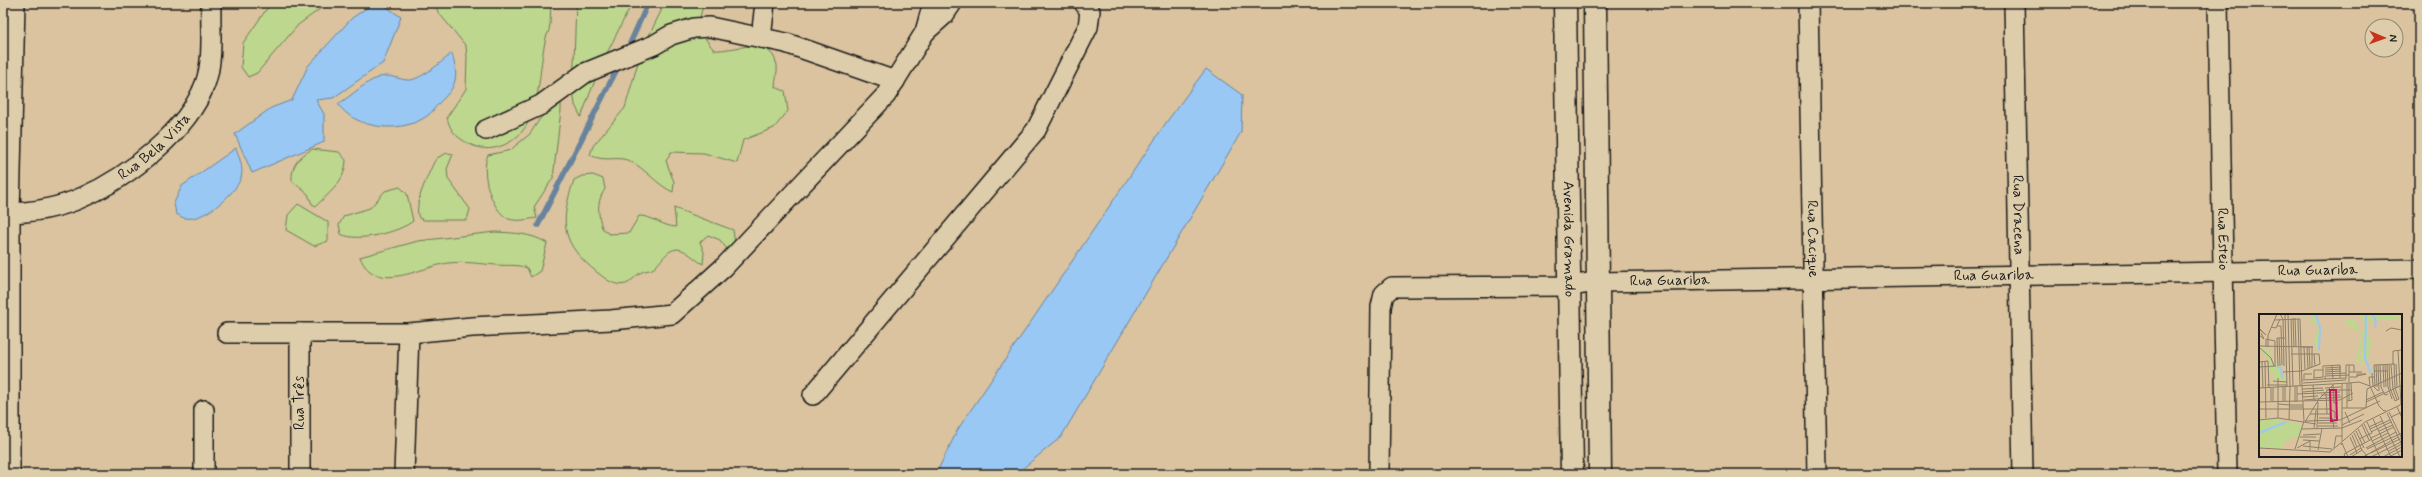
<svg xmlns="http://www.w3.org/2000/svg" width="2422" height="477" viewBox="0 0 2422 477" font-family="Mynerve,sans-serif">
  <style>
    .green { fill: #bdd78e; stroke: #6c7a55 }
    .water { fill: #9ac8f4; stroke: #68839e }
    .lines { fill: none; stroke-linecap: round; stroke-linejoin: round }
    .stream { stroke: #68839e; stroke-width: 5.5 }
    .street-casing { stroke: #1c1c1c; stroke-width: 22 }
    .secondary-casing { stroke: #1c1c1c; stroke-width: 25 }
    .street { stroke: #decdaa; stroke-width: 19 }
    .secondary { stroke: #decdaa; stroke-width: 22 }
    .labels { text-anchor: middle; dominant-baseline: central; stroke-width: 3; stroke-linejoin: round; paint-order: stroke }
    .street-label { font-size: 15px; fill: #1c1c1c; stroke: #decdaa }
    .inset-river { fill: none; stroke: #9ac8f4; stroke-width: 2 }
    .inset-road { fill: none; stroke: #8e806a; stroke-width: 1 }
    .view { fill: #c2185b; fill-opacity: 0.15; stroke: #c2185b; stroke-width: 2 }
    .inset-edge { fill: none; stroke: #1c1c1c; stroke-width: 2 }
  </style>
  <rect width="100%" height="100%" fill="#dac39e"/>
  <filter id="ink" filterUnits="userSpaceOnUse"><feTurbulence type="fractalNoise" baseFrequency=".025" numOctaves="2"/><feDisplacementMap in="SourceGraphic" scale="8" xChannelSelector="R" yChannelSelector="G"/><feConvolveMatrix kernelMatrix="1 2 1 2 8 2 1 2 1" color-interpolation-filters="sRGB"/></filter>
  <g filter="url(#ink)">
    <!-- green -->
    <path class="green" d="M 273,3 L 328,3 L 298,25 L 257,73 L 248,77 L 241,67 L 243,43 L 268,7 Z
      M 435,3 L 551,3 C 550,12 551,22 549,30 C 548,34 545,38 545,42 C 537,76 543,128 504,145 C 494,149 485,150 474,146 C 460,140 450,133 447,117 L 466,89 L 467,57 L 466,46 L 438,12 Z
      M 576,3 L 632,3 L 600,67 L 581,117 L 575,105 L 573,91 Z
      M 665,3 L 704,3 C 696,27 699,31 714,50 C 734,52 769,33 777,65 C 778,71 775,80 775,87 L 785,91 L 788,111 L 774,128 L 743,140 L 737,163 L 704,153 L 671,152 L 666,161 L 674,182 L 673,192 C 657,185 646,169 630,161 C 616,155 606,163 590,155 L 593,146 L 625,108 L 641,52 Z
      M 558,100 L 561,104 L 561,110 L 553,178 L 534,207 L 537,218 C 528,219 518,222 509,219 C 491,211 480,172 488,155 L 511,150 L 515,146 L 530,134 L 539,120 Z
      M 312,149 L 339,152 L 346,160 C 345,182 331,191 316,206 L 312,204 L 308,194 L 292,181 C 291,165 299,157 312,149 Z
      M 447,153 L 453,154 L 447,169 L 448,179 L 470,209 L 467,220 L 424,220 L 419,218 C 413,204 428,176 434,162 L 437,158 Z
      M 593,175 L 603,179 L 605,189 C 596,203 598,213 602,228 L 609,234 L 629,233 L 639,216 C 653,216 661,226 676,227 L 674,208 L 733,230 L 735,245 L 727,249 L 720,240 L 708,235 L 700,242 L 704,252 L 703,264 C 695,260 686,249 677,249 C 666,250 661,262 654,268 C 650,271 644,270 640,273 C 635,276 631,282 626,284 C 615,287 606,279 598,273 C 561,244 559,224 574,180 L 582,176 Z
      M 400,187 L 407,194 L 413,221 C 399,232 358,243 341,234 L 339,225 L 344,216 L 370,208 L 385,191 Z
      M 298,204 L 328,222 L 328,241 L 314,246 L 286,230 L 288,215 Z
      M 495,232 C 513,233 531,233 547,243 L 540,271 L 531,277 L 527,268 C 517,264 507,266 497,265 C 480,264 465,261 448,263 C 420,267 375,295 360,257 L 418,241 Z"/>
    <!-- water -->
    <path class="water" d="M 374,3 L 381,3 L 401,17 L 383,63 L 333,98 L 316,100 L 324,114 L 324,142 L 252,173 L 235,134 L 271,108 L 292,100 L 308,66 L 352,18 Z
      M 452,53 C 454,62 457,72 455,80 C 453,90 446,96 439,103 C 435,107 432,113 427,116 C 402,134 356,130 338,104 C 352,96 364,82 380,77 C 390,74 397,79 407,80 C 418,82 443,61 452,53 Z
      M 1206,69 L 1242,95 L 1241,132 L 1061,437 L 1016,474 L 936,474 L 958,429 L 1168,120 Z
      M 236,148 C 239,157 244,168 241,178 C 235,194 203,222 185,218 C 182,218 179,215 176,214 L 174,203 L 182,186 Z"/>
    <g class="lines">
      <!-- stream -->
      <path class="stream" d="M 627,50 L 648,3
        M 538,225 L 619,65"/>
      <!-- street casing -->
      <g class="street-casing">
        <g id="street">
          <path id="s1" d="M 1808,3 L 1817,474"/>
          <path id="s2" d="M 2014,3 L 2023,474"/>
          <path id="s3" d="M 2218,3 L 2227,474"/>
          <path d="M 925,32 L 944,15 L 952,3"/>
          <path d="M 761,38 L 765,3"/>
          <path d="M 486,130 L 541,105 L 585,73 L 654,45 L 671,35 L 694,28 L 710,27 L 786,43 L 895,81"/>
          <path id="s4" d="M 3,213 C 29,213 59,208 83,197 C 127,178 188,131 205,84 C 214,60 210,28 211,3"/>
          <path d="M 227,333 L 409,333 L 472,327 L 611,320 L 672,314 L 724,267 L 886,95 L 925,32 L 933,3"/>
          <path d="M 300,333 L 300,474"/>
          <path d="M 813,395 L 1036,130 L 1088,27 L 1090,11 L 1084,3"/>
          <path d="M 204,410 L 204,474"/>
          <path d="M 10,474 L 10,213 L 15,3"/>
          <path d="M 404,474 L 409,333"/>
          <path id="s5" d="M 1379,474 L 1381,307 L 1384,294 L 1392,287 L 1569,286 L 1597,282 L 2419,269"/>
        </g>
      </g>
      <!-- secondary casing -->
      <g class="secondary-casing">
        <g id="secondary">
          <path id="s6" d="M 1565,3 L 1572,474"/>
          <path d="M 1595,3 L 1600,474"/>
        </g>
      </g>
      <!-- street -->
      <use href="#street" class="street"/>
      <!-- secondary -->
      <use href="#secondary" class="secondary"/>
    </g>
  </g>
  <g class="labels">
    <!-- street labels -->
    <g class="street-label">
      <text stroke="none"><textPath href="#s4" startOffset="170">Rua Bela Vista</textPath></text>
      <text stroke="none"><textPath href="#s2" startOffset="212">Rua Dracena</textPath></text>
      <text stroke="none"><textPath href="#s6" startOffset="236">Avenida Gramado</textPath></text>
      <text stroke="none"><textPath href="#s1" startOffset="236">Rua Cacique</textPath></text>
      <text stroke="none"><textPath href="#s3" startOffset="236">Rua Esteio</textPath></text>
      <text stroke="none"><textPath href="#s5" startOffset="1117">Rua Guariba</textPath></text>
      <text stroke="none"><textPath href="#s5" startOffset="793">Rua Guariba</textPath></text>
      <text stroke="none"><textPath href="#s5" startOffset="469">Rua Guariba</textPath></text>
      <text transform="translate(300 403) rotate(-90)">Rua Três</text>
    </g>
  </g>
  <!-- overview -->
  <g transform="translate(2259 314)">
    <rect width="143" height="143" fill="#dac39e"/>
    <path d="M 55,0 L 61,11 L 59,38 L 55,27 L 60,12 L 57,8 L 55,11 L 54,8 L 51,9 ZM 86,0 L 143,0 L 143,3 L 136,5 L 109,7 L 109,24 L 113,23 L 109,44 L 110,53 L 114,57 L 111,61 L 110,53 L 101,43 L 106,26 L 104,22 L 100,42 L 103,50 L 97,50 L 100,28 L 105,15 L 104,3 ZM 91,5 L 96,7 L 102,19 L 87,10 L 86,7 ZM 0,34 L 9,35 L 15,52 L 23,52 L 23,63 L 27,63 L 26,68 L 23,68 L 23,65 L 15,68 L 14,59 L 10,58 L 11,47 ZM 12,104 L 43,111 L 39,125 L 30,122 L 30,128 L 25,127 L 24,135 L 0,133 L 0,106 Z" fill="#bdd78e"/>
    <path class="inset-river" d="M 56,0 L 61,13 L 60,36M 107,1 L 106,44 L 112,59M 114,1 L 117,6 L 116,14M 18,53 L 22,54 L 23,64M 0,119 L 27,108"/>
    <path class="inset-road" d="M 21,0 L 24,5 L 25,52M 26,0 L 28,73M 29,0 L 31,73M 34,4 L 35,33M 36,4 L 37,33M 32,5 L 34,72M 39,5 L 41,72M 15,6 L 41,5 L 43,72M 18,12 L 22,12 L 23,51M 12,13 L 17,14 L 21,5M 0,14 L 7,21 L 0,15M 127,17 L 132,14 L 143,16M 0,21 L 5,25 L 2,19M 20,24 L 21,52M 0,32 L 54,33 L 42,33M 0,33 L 12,44 L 15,52M 7,33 L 7,25 L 16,27 L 16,52M 9,33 L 9,21 L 18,0M 45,33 L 46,55M 48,33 L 49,55M 50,33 L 51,54M 53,33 L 53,53M 139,36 L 142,90M 32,40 L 60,40 L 61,50M 55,40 L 56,52M 6,47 L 7,104M 0,48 L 9,47 L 10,74M 3,48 L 4,74M 134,50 L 134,37 L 143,36M 137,50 L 138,74M 81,51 L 81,64M 90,51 L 90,68M 117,51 L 118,73M 119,51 L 120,77M 121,51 L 122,73 L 126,81 L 129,80M 124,51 L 125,73M 126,51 L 127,73M 128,51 L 129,73 L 133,85M 130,51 L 131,74 L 136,87 L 140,85 L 136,74 L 135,50M 132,51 L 134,75 L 138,86M 19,52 L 18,24 L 26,24M 64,52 L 81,51M 73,52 L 74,65M 0,53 L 17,52M 66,54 L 82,53M 66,56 L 82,55M 115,57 L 129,57M 24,58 L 43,57 L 61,50M 66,58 L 82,57M 90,58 L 103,58M 113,59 L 114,72 L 119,77M 66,60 L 87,59M 91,63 L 98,63 L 98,60 L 107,60 L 98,62M 19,64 L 19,104M 54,64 L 64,63 L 64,52M 55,64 L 55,56 L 64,56M 45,65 L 45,60 L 53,60M 66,65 L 66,62 L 90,61M 87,65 L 87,51 L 95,51 L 95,58M 43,66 L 87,64M 14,67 L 28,68M 44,69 L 87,66M 88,69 L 88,94M 90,69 L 90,87M 90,69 L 100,68 L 111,72 L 120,92 L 125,97 L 127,96M 74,70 L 75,89 L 79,89M 83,70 L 83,127M 8,71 L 28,71M 54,71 L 55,86M 38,72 L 38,88M 111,72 L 110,63 L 115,63M 116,73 L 115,51 L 136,50M 0,74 L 90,69M 14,74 L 14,87M 66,74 L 82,73M 44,75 L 64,74M 67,76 L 92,76M 44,78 L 65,76M 67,79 L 68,100M 38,80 L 81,78M 62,81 L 81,81M 44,83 L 59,82M 45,86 L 82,83M 107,86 L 124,78M 12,87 L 12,74M 24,87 L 24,73M 26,87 L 26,73M 88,87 L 93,86 L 92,69M 0,88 L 81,86 L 94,79M 36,88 L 36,72M 107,88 L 143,71M 19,90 L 31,91M 31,91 L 44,91M 31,93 L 44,93M 138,93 L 143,104M 83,94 L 107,94M 107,94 L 108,75 L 143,59M 0,95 L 71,95 L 76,98 L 76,104M 86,98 L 91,109M 130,98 L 143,125M 128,99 L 143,131M 51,100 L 71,100M 121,102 L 141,143M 132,103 L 143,98M 60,104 L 73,104 L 75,114M 114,105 L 132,143M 0,106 L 19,104 L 57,110M 30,106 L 31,73M 46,107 L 81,106 L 121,87M 46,108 L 60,85 L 74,71M 59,109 L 78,109M 105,110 L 121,143M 83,111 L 105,100M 103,111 L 110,126M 59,112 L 79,112M 110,113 L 123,107M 55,114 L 57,96M 58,114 L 59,88M 43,115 L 83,114 L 103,106M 99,115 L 106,129M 111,115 L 131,106M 97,117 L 105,134M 120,117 L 134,111M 112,118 L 132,108M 95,119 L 103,136 L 109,143M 44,121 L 61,120M 93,121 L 98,133M 41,123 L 57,123M 91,123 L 98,139M 112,124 L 135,113M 100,125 L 113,119 L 108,108M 44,126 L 60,127M 113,127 L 129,119M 82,131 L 83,129 L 89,143M 44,132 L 73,135M 0,134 L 71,138 L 106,108 L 143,90M 38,134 L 51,127 L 51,136M 75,134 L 77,122 L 83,122M 107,134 L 137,118M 36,135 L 45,107 L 43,72M 108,135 L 143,119M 59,136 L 63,114M 130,137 L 143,130M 112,139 L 143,124M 91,141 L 102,134M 86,143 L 85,140 L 113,125M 92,143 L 103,136M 104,143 L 139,123M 112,143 L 142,128M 124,143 L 143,133M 130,143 L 143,136"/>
    <path class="view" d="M 71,76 L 77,76 L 78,106 L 72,107 Z"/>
    <rect width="143" height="143" class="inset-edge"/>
  </g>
  <!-- margin -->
  <rect width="2422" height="477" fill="none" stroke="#decdaa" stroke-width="16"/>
  <rect x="8" y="8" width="2406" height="461" fill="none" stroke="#1c1c1c" stroke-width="1.5" filter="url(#ink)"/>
  <!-- north arrow -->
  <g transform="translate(2384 38) rotate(92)"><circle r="19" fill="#decdaa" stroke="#908671"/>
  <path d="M0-3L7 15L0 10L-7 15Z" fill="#c8321e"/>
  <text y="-6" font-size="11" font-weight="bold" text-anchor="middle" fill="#1c1c1c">N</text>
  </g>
</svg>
